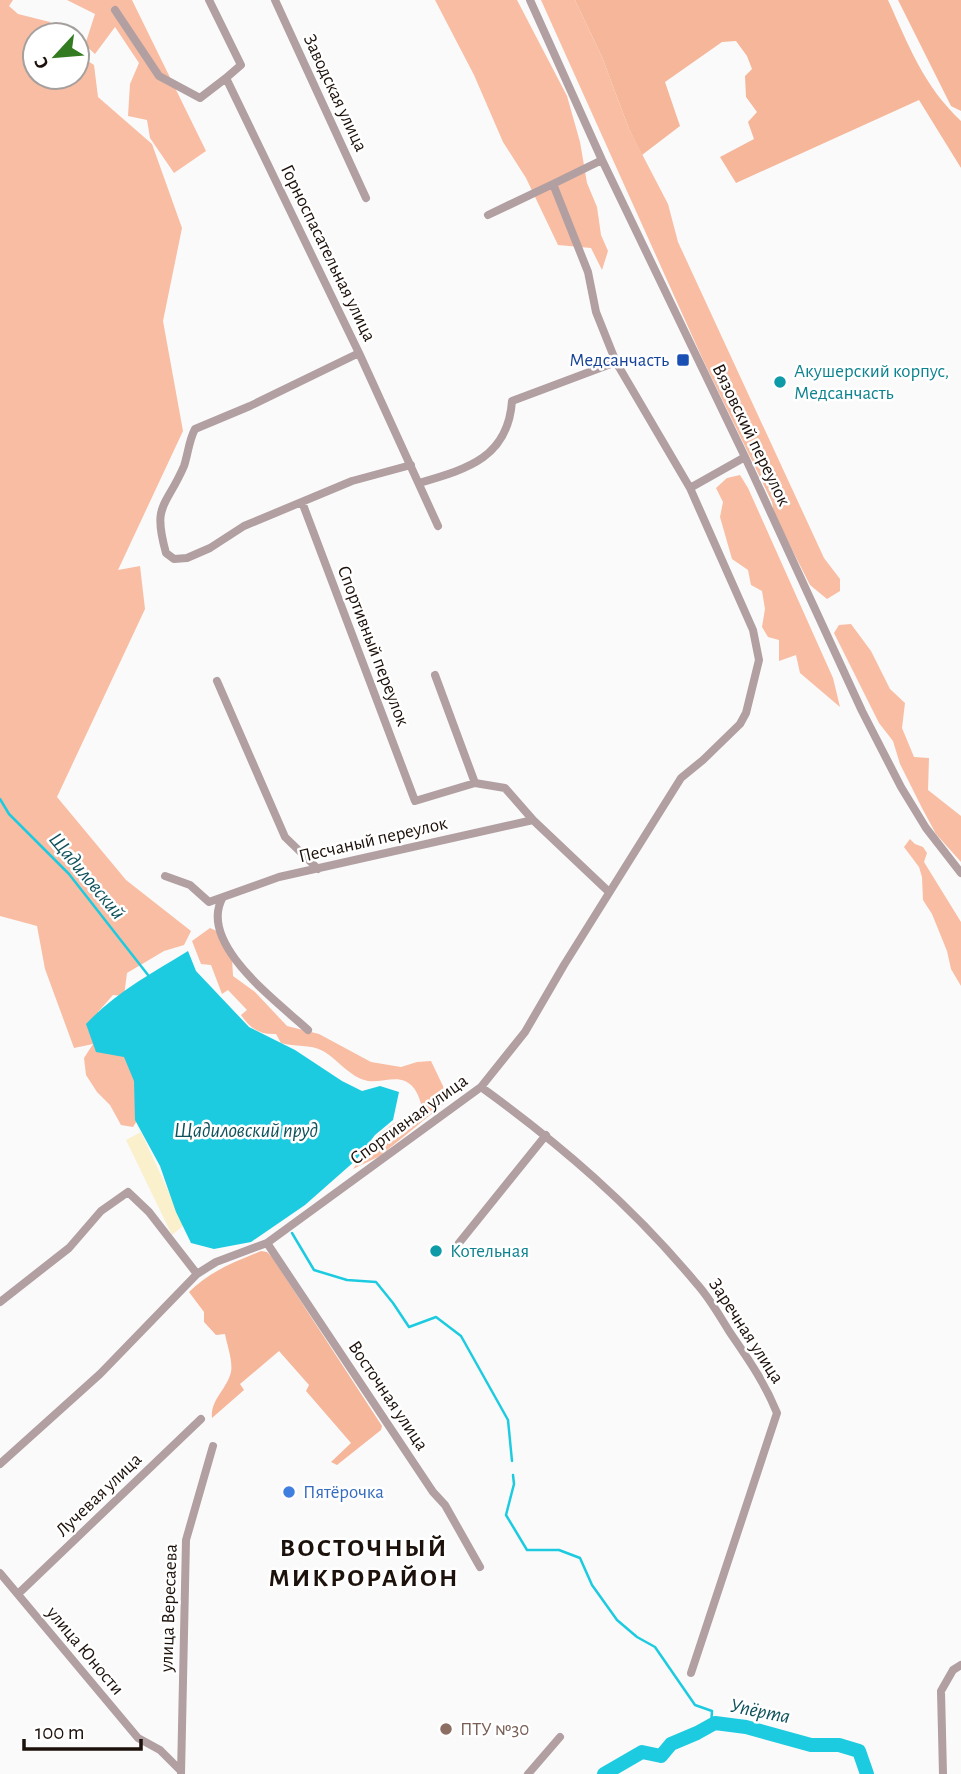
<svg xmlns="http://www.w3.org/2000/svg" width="961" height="1774" viewBox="0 0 961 1774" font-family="'Alegreya Sans',sans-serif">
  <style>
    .green { fill: #f5b69a }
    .forest { fill: #f8bda2 }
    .sand { fill: #faf0cb }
    .water { fill: #1dcbe1 }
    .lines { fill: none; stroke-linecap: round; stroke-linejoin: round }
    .stream { stroke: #1dcbe1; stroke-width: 2.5 }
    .river { stroke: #1dcbe1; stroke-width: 14 }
    .minor { stroke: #b19fa2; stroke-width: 8 }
    .transit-dot { fill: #1a4fb4; stroke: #fff; stroke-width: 2.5 }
    .culture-dot { fill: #0f9aa8; stroke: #fff; stroke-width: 2.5 }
    .shop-dot { fill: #3f7fe0; stroke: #fff; stroke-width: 2.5 }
    .education-dot { fill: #8d6e63; stroke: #fff; stroke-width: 2.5 }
    .labels { text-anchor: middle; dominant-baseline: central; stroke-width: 5; stroke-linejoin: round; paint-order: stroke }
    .street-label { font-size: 19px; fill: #1d110b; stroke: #fff }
    .transit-label { font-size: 19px; fill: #164399; stroke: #fff; text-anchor: end }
    .culture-label { font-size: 19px; fill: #0d838f; stroke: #fff; text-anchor: start }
    .shop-label { font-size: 19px; fill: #366cbe; stroke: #fff; text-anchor: start }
    .education-label { font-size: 19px; fill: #785e54; stroke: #fff; text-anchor: start }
    .water-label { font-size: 21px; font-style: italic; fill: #10525b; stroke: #fff }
    .district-label { font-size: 26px; font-weight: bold; letter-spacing: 2px; fill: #1d110b; stroke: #fff }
  </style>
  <rect width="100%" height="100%" fill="#fafafa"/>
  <!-- green -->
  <path class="green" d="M 575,0 L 888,0 C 909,46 923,85 961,121 L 961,168 L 919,100 L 736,183 L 720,157 L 754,139 L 748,122 L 757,112 L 746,97 L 745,76 L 752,69 L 747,56 L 736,41 L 722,42 L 665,82 L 680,126 L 642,155 L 629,129 L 602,57 Z
    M 898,0 L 961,0 L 961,111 L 951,106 Z
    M 261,1251 L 267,1252 L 272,1257 L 382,1426 L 381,1430 L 337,1465 L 331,1462 L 351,1443 L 306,1391 L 309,1385 L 279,1351 L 240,1384 L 244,1390 L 212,1418 C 210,1400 227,1389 231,1372 C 233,1361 227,1345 225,1334 L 216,1335 L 204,1322 L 204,1312 L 189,1292 C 210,1271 235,1262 261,1251 Z"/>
  <!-- forest -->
  <path class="forest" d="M 0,0 L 13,0 L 9,6 L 18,14 L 50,22 L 58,35 L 35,35 L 35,77 L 77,77 L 77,54 L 94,65 L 98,97 L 152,144 L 182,228 L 163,321 L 183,431 L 118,570 L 140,566 L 145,609 L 57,797 L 126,880 L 191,931 L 184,945 L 164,951 L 127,973 L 124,996 L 113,995 L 98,1012 L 121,1043 L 146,1107 L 133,1127 L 121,1125 L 110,1105 L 97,1092 L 86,1075 L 84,1058 L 93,1044 L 74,1048 L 45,969 L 37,926 L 0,916 Z
    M 67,0 L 132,0 L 206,151 L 174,173 L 150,138 L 147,120 L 128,116 L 130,84 L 139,63 L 115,27 L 95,54 L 85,45 L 95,14 Z
    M 435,0 L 517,0 L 567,96 L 580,142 L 587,183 L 597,207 L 601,235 L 608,251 L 602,270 L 591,248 L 558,245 L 526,178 L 503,142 L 474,75 Z
    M 541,0 L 575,0 L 602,57 L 629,129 L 668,204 L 678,242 L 824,558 L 840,579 L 840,591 L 827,599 L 810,585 L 774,514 L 772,502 L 703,360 Z
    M 740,475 L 748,488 L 833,678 L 840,707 L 800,673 L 796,655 L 779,661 L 779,640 L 768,637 L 762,627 L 765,609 L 762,591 L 751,585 L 748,570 L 732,559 L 720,517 L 723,502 L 716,488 L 727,478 Z
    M 851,624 L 871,651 L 890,689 L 905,703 L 902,728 L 914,757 L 929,758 L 928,790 L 961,816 L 961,862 L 936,834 L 922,808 L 900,764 L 893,741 L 879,723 L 834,633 L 839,625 Z
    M 910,839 L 915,844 L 923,847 L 927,853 L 924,862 L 961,922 L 961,986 L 951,969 L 947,951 L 932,914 L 923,900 L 922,877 L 919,867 L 904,847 Z
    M 210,928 L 219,932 L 232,958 L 233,976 L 255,992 L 287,1026 L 319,1034 L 371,1062 L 401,1067 L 417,1062 L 431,1061 L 443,1086 L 446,1102 L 380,1156 L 353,1169 L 376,1137 L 393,1124 L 422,1107 C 419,1097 416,1086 405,1081 C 394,1076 380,1083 368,1081 C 349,1077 339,1060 323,1051 C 310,1044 295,1047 281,1043 L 276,1034 C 259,1035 250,1028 241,1015 L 247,1010 L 228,990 L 222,994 L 211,965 L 201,964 L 192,941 Z"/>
  <!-- sand -->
  <path class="sand" d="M 141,1132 L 184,1225 L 172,1235 L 126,1140 Z"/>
  <!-- water -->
  <path class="water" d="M 188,951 L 196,971 L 249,1027 L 295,1050 L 342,1081 L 362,1091 L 380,1086 L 399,1092 L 393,1120 L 375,1135 L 356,1160 L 305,1205 L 251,1242 L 214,1249 L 191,1243 L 176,1212 L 160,1166 L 135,1120 L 134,1081 L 124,1057 L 96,1052 L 86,1024 C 115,993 152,973 188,951 Z"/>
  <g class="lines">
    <!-- stream -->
    <path class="stream" d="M 0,799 L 9,814 L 69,874 L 148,975
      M 292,1233 L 314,1270 L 347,1280 L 376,1282 L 393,1303 L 409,1327 L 436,1317 L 461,1336 L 508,1420 L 512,1461
      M 513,1475 L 514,1484 L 506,1515 L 527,1550 L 559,1550 L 580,1558 L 592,1585 L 617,1620 L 637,1637 L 655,1647 L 695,1705 L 712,1711 L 711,1726"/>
    <!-- river -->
    <path class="river" d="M 604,1774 L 642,1752 L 661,1756 L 671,1744 L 697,1733 L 715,1723 L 746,1727 L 811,1745 L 839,1745 L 859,1751 L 867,1774"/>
    <!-- minor -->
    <path class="minor" d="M 209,0 L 241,65 L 226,78 L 359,353 L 438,526
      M 275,0 L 366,198
      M 530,0 L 602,160 L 745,457 L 862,711 L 901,787 L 926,828 L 961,873
      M 115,10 L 159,76 L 200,98 L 226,78
      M 602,160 L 553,184 L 588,272 L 596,312 L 616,362 L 690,488
      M 488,215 L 553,184
      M 359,353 L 250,406 L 195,429 C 189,440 188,454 184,466 C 166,508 152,503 166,553 L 174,559 L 187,558 L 210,548 L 244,526 L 352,481 L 411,465
      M 419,483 C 467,469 508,458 512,401 L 616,362
      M 302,502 L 415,801 L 475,783 L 505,788 L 533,820 L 609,892
      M 435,675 L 475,783
      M 217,681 L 285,837 L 318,869
      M 165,876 L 190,885 L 209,902 L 223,897 C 196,943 279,1003 308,1030
      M 223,897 L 279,877 L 533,820
      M 481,1087 C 561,1145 632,1206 696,1283 C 709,1297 719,1315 729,1331 C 748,1359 764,1381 777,1413 L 691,1673
      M 267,1243 L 433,1492 L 445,1505 L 480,1567
      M 459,1243 L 546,1135
      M 0,1302 L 69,1248 L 101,1211 L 128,1192 L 149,1212 L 197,1274
      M 0,1464 L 100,1374 L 197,1274 L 216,1262 L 267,1243 L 481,1087 L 525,1032 L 564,965 L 681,778 L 703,760 L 740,724 L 746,713 L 759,660 L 753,630 L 690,488 L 745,457
      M 0,1573 L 138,1738 L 160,1750 L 181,1771
      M 18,1594 L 201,1419
      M 181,1774 L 186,1540 L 213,1446
      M 528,1774 L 560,1737
      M 943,1774 L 941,1691 L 953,1670 L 961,1665"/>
  </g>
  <!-- markers -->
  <rect class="transit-dot" x="676" y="353" width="14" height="14" rx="3.5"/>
  <g class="culture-dot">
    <circle cx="780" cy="382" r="7"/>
    <circle cx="436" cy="1251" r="7"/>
  </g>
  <circle class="shop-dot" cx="289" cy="1492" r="7"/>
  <circle class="education-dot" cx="446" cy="1729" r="7"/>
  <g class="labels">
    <!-- street labels -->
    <g class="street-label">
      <text transform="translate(335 93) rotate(65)">Заводская улица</text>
      <text transform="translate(328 253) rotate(64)">Горноспасательная улица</text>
      <text transform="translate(751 435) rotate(64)">Вязовский переулок</text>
      <text transform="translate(373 646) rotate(69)">Спортивный переулок</text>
      <text transform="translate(373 840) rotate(-13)">Песчаный переулок</text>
      <text transform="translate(409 1120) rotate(-36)">Спортивная улица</text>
      <text transform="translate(746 1331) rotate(57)">Заречная улица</text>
      <text transform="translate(388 1396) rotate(56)">Восточная улица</text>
      <text transform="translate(99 1495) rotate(-44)">Лучевая улица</text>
      <text transform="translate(169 1608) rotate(-88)">улица Вересаева</text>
      <text transform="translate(85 1651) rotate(50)">улица Юности</text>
    </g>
    <!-- transit labels -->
    <g class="transit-label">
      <text x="669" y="360">Медсанчасть</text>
    </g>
    <!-- culture labels -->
    <g class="culture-label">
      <text x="794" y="371">Акушерский корпус,<tspan x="794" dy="22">Медсанчасть</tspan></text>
      <text x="450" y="1251">Котельная</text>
    </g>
    <!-- shop labels -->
    <g class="shop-label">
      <text x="303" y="1492">Пятёрочка</text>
    </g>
    <!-- education labels -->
    <g class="education-label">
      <text x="460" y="1729">ПТУ №30</text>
    </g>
    <!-- water labels -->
    <g class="water-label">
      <text transform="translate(87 876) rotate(50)">Щадиловский</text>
      <text x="246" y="1130">Щадиловский пруд</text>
      <text transform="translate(760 1711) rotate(11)">Упёрта</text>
    </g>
    <!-- district labels -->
    <g class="district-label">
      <text x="364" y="1548">ВОСТОЧНЫЙ<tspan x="364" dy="30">МИКРОРАЙОН</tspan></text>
    </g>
  </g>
  <!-- north arrow -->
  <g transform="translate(56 56) rotate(244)"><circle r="33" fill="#ffffff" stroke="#a5a09d" stroke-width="2"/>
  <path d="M0-5L12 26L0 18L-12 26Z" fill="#337b20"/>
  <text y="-10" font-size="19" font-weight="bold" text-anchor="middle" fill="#1d110b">С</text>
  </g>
  <!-- scale -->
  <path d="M24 1739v10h117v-10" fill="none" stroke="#1d110b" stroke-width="3.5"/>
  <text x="35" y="1739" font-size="21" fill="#1d110b" stroke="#ffffff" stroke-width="5" paint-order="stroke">100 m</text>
</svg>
